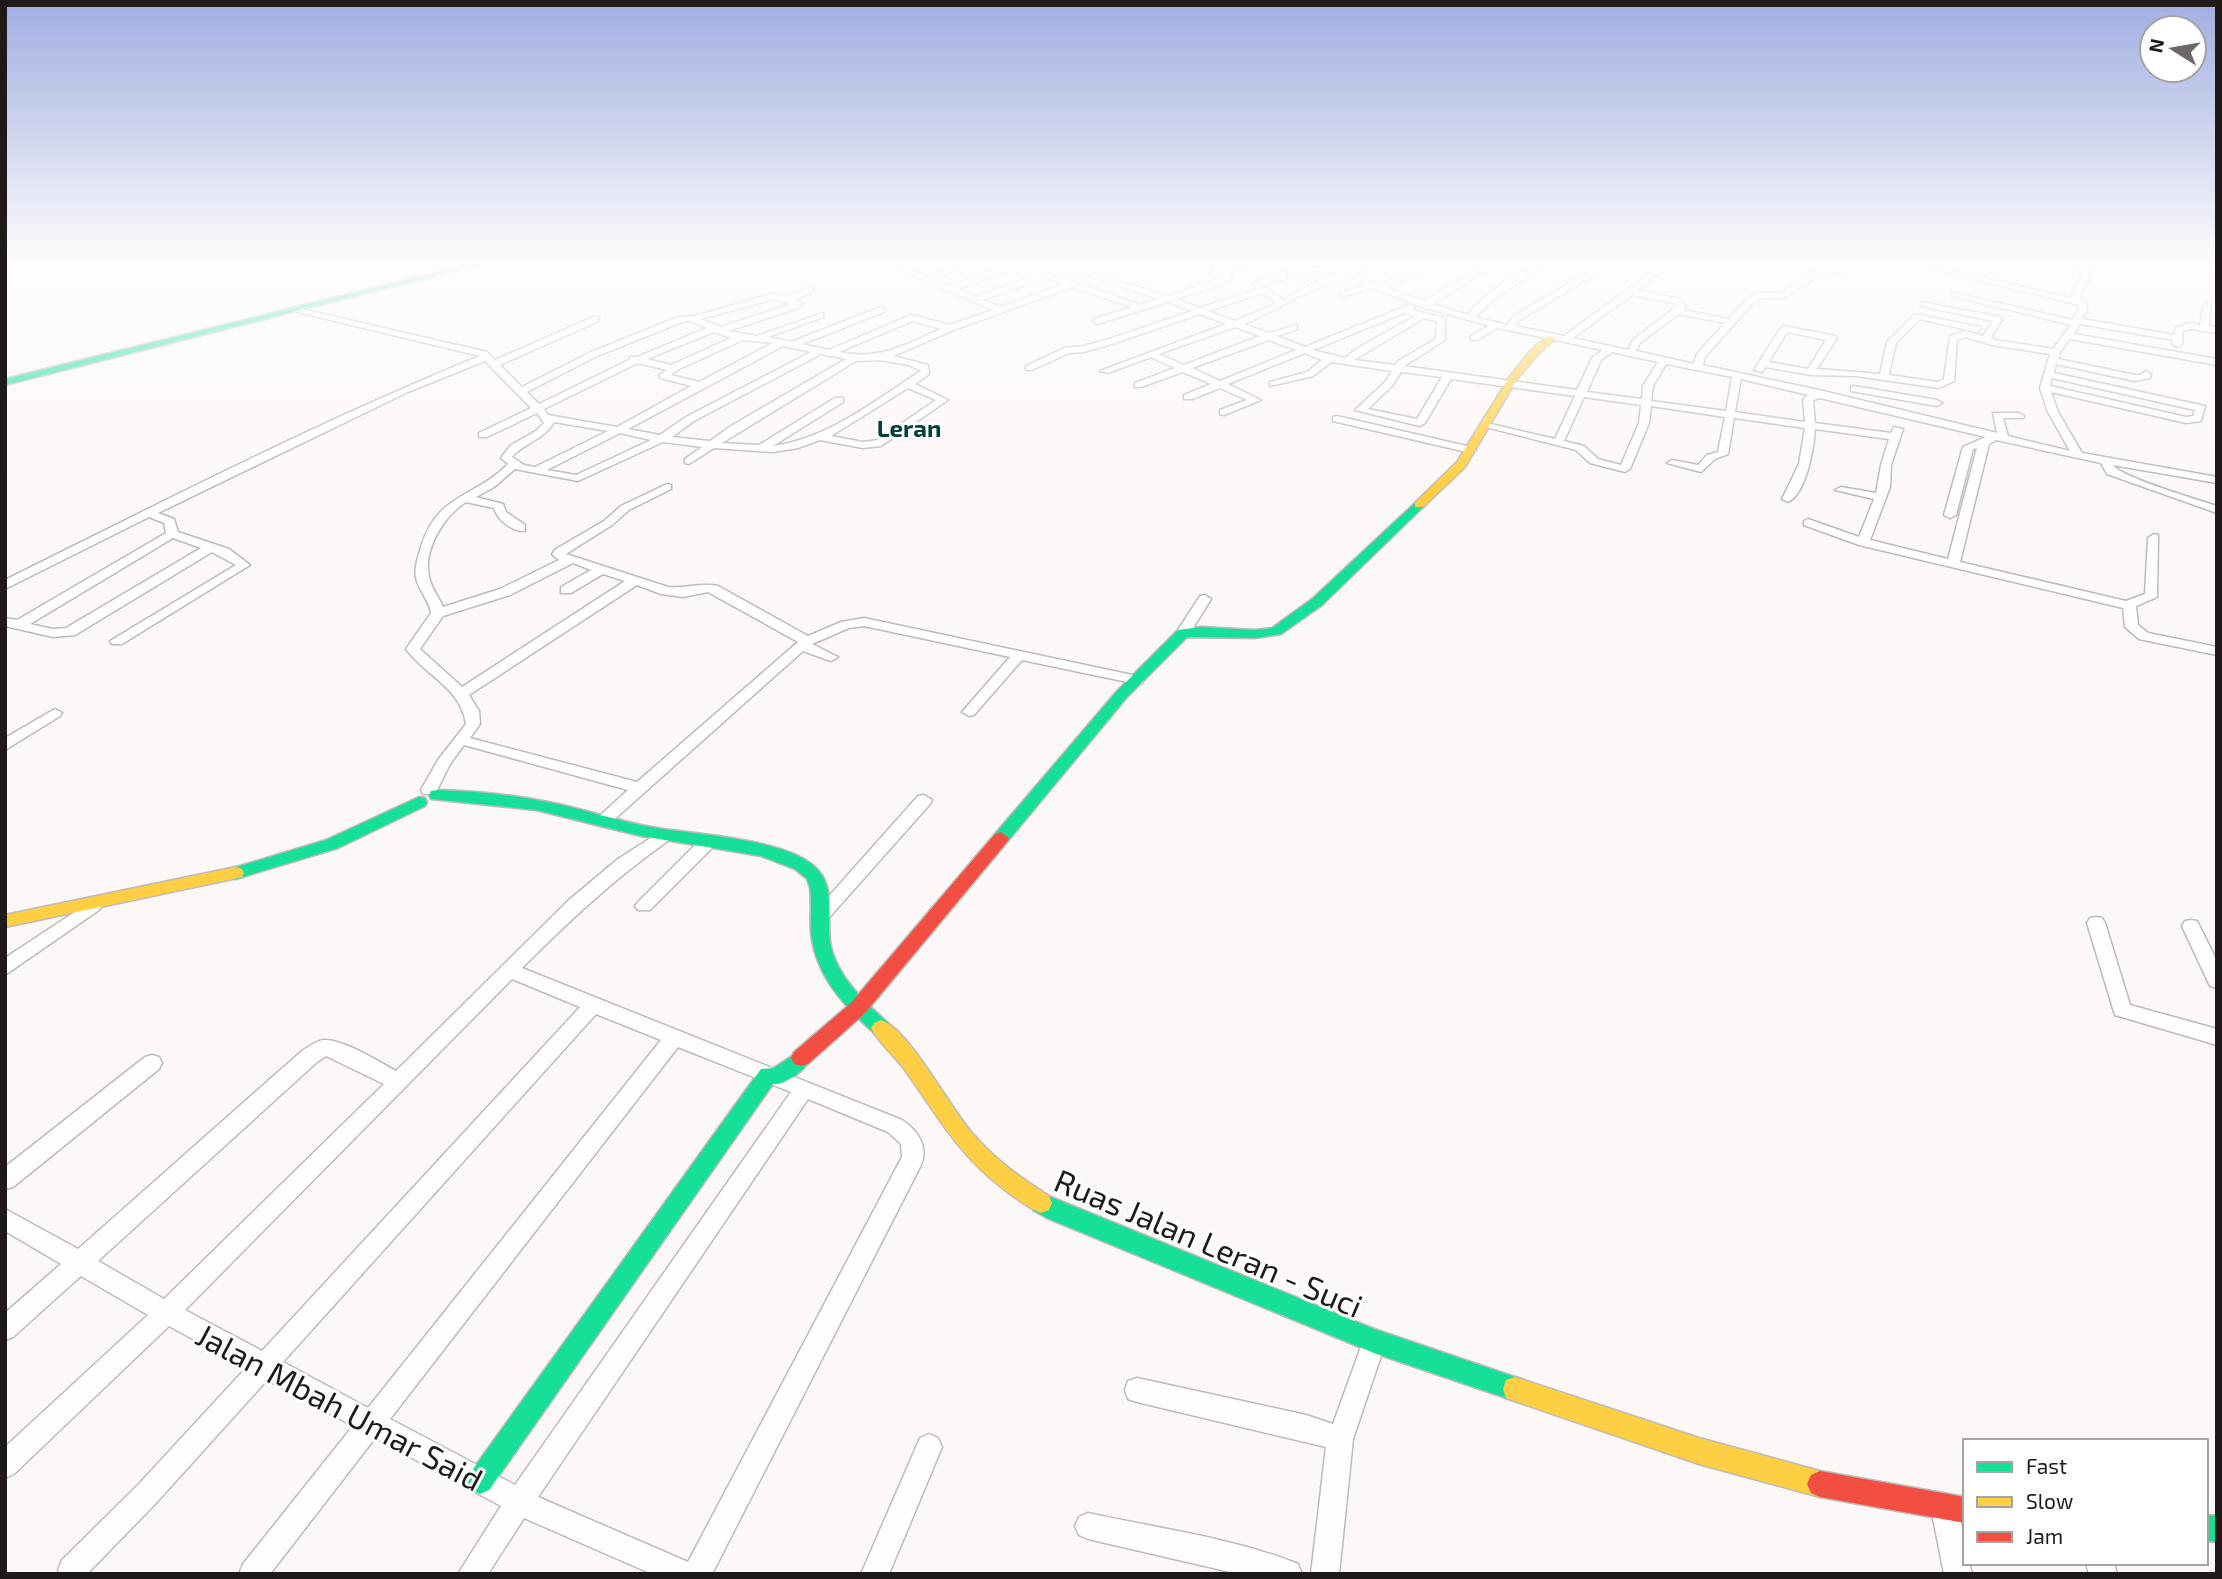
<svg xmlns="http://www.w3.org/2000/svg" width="2222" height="1579" viewBox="0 0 2222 1579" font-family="'Exo 2',sans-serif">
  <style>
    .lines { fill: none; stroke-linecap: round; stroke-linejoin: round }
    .street-casing { stroke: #bfbaba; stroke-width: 3 }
    .fast-casing { stroke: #bfbaba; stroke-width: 3 }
    .slow-casing { stroke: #bfbaba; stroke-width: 3 }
    .jam-casing { stroke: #bfbaba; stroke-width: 3 }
    .street { fill: #fffefe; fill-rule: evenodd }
    .fast { fill: #16e098; fill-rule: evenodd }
    .slow { fill: #ffcf43; fill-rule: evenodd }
    .jam { fill: #f24e42; fill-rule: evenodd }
    .labels { text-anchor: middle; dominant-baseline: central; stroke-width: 6; stroke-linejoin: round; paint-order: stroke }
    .far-quarter-label { font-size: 24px; font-weight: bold; fill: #00413d; stroke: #fff }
    .near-street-label { font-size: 32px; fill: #1f1a19; stroke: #fff }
  </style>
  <rect width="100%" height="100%" fill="#fdf8f8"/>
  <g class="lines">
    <!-- street casing -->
    <g class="street-casing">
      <path id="street" d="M 963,264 L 974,264 L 933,279 L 949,286 L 1008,264 L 1020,264 L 1141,305 L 1159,299 L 1077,272 L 1084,270 L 1168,296 L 1224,277 L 1222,273 L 1213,270 L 1213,264 L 1221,264 L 1220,267 C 1233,272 1251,263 1265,264 L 1230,273 L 1232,278 L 1225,284 L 1176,299 L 1200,308 L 1257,289 L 1254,283 L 1275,277 L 1275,273 L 1321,266 L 1320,264 L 1330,264 L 1347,271 L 1365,264 L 1375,264 L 1353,274 L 1379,285 L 1424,264 L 1434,264 L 1386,288 L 1425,301 L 1487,264 L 1496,264 L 1433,304 L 1468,315 C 1482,295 1524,264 1549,264 L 1496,297 L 1475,317 L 1507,325 L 1514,316 L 1596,267 L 1597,264 L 1605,264 L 1603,270 L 1520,320 L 1515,326 L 1564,336 L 1662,264 L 1671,264 L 1637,290 L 1679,299 L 1685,306 L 1684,310 L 1729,319 L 1746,300 L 1757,293 L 1780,293 L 1816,270 L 1799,264 L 1837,268 L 1842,264 L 1850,264 L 1842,273 L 1824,272 L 1785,298 L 1762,298 L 1752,304 L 1705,357 L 1703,365 L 1823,391 L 1997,433 L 1993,413 L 2019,413 L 2024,416 L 2023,418 L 2003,418 L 2008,436 L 2070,451 L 2048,412 L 2040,388 L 2050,354 L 1992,345 L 1966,337 L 1957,340 L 1954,381 L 1939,388 L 1856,376 L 1811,375 L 1766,367 L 1762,372 L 1754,370 L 1780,329 L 1784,326 L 1835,336 L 1837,338 L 1817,369 L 1880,374 L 1887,342 L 1915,314 L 1980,327 L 1981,329 L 1977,332 L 1920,319 L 1896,343 L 1889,375 L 1938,382 L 1944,379 L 1950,336 L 1966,331 L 1983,336 L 1993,321 L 1921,306 L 1921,302 L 2001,317 L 2002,319 L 1991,337 L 1995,340 L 2053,349 L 2071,325 L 1952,296 L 1956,293 L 2072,320 L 2079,310 L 2079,305 L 1912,264 L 1925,264 L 2071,298 L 2084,271 L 2066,264 L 2077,264 L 2093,270 L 2079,299 L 2087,303 L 2087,310 L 2082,319 L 2174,335 L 2176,328 L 2189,323 L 2200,325 L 2204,303 L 2211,301 L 2209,326 L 2217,327 L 2217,333 L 2190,329 L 2183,331 L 2182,344 L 2177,347 L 2172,344 L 2173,340 L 2080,324 L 2074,334 L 2217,359 L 2217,365 L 2070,339 L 2060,352 L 2058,359 L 2135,375 L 2141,375 L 2146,371 L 2151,374 L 2150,378 L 2135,381 L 2056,364 L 2054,373 L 2205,406 L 2201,421 L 2186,423 L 2051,392 L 2058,412 L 2082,453 L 2217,477 L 2217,483 L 2113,465 C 2120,477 2199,500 2217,506 L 2217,513 L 2107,474 L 2101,463 L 1996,440 L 1989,444 L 1960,562 L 2126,601 L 2145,594 L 2148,538 L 2154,534 L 2158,535 L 2157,597 L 2136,606 L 2138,625 L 2148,633 L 2217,647 L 2217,655 L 2139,639 L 2125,627 L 2123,608 L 1859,545 L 1804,525 L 1804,521 L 1808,519 L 1859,537 L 1874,499 L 1835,490 L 1841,487 L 1876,493 L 1881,465 L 1889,439 L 1815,429 C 1814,448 1806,494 1788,502 L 1782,499 L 1799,464 L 1805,428 L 1734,418 L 1728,454 L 1715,459 L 1701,472 L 1667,463 L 1672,460 L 1698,465 L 1707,455 L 1718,452 L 1725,417 L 1651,406 L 1649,423 L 1630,469 L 1625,472 L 1590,463 L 1576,450 L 1482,426 L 1487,423 L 1555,439 L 1575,396 L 1451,379 L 1425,423 L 1420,426 L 1355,410 L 1385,382 L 1392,371 L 1331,362 L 1313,376 L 1270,386 L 1270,382 L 1307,372 L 1322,360 L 1305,353 L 1228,384 L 1261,400 L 1224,415 L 1220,414 L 1220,410 L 1247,400 L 1220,388 L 1192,399 L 1184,399 L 1184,395 L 1211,384 L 1183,372 L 1141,387 L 1135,387 L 1135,383 L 1175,368 L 1151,357 L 1108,373 L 1100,371 L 1226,324 L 1200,314 L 1115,343 L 1084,352 L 1069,353 L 1032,370 L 1026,370 L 1026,366 L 1064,348 L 1083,346 L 1109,339 L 1192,311 L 1168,302 L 1097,324 L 1093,321 L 1094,319 L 1132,307 L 1072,287 L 954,330 L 893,356 L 928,365 L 929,374 L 915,384 L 948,400 L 881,446 L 863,448 L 820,440 L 798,448 L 773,452 L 714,448 L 689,464 L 685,463 L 685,459 L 702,447 L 663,442 L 578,481 L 515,469 L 494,487 L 476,497 L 503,504 L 506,512 L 525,525 L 525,531 C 513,532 497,520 494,508 L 466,502 C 444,516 423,549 429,577 C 431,588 439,597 443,607 L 500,589 L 559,560 L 552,554 L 556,549 L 604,521 L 621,506 L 667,484 L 671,485 L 671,489 L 629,510 L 612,525 L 566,554 L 668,587 C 686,589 700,582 718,586 L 808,636 L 841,622 L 864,618 L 1137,676 L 1142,677 L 1144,680 L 1142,683 L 1137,684 L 1022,660 L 974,715 L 969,716 L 962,712 L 1010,657 L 864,626 L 849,628 L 812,644 L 838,657 L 831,661 L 803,651 L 608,825 L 596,825 L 594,821 L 628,790 L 464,745 L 450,764 L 435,794 L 423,794 L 421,790 L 438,760 L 466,724 C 461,688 426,676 406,649 L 431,613 C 429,600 419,591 416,578 C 414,568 418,557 421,547 C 438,492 474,499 508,464 L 501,458 L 511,445 L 536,431 L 544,423 L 537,413 L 487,437 L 479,437 L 479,433 L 531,408 L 485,361 L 408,392 L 158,513 L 174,519 L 178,532 L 229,549 L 250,565 L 122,644 L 112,644 L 110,641 L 236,565 L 212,552 L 75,635 L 53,637 L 5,626 L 5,618 L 17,620 L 166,533 L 164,523 L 149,517 L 5,589 L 5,580 C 162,502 318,422 480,356 L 293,311 L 293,307 L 487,352 L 495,360 L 593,317 L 599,317 L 599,321 L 500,365 L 522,387 L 591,352 L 678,317 L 695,316 L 774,293 L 785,296 L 810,288 L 813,288 L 813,292 L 794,299 L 802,304 L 798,308 L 728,331 L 757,336 L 823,313 L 823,317 L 768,337 L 791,342 L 878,308 L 884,308 L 884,312 L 802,344 L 829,350 L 911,315 L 950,325 L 993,310 L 896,268 L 903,266 L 926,276 ZM 1016,268 L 1037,275 L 976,297 L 957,289 ZM 1321,270 L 1341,274 L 1327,276 L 1283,300 L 1263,286 L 1286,279 L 1286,276 ZM 1045,278 L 1064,284 L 1000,307 L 983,300 ZM 1350,278 L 1366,285 L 1340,293 L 1340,297 L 1373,288 L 1422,307 L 1489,326 L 1471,336 L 1471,340 L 1477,340 L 1498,328 L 1603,350 L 1592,358 L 1577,390 L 1404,366 L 1445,340 L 1445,318 L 1412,310 L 1415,307 L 1411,304 L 1305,347 L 1277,336 L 1297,329 L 1297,325 L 1269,333 L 1243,324 C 1279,311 1312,284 1350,278 ZM 1262,293 L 1277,303 L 1235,321 L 1208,311 ZM 1632,295 L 1673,303 L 1677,306 L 1633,340 L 1628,350 L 1573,338 ZM 774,299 L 791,304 L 720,327 L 701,319 ZM 1404,313 L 1415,316 L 1356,349 L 1345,358 L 1313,350 ZM 1679,314 L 1725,323 L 1697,354 L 1694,364 L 1636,351 L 1640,343 ZM 1424,318 L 1437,321 L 1436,339 L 1398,361 L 1395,365 L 1354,360 ZM 690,321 L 707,328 L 637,357 L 630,357 L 629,360 L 539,404 L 527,392 L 597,356 L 682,322 ZM 912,321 L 942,329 C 905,344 881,361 839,352 ZM 1235,327 L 1260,336 L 1184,365 L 1159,354 ZM 714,332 L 731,338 L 671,365 L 647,359 ZM 1787,332 L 1826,340 L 1808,369 L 1769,362 ZM 743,340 L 773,343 L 699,382 L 671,375 L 679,369 ZM 1269,340 L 1296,350 L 1220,381 L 1192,368 ZM 783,346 L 811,352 L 686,417 L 660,435 L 628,429 ZM 1612,352 L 1658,362 L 1643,386 L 1642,399 L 1587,392 L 1601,360 ZM 821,354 L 846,359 L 731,426 L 710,441 L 672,437 L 694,421 ZM 879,360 L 909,365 L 921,371 C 874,401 829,438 773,446 L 843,402 L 843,398 L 835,398 L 759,445 L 722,443 L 856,361 ZM 638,363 L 667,370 L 660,374 L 660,378 L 691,386 L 617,427 L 548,415 L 544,409 ZM 1666,364 L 1732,377 L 1726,411 L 1651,401 L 1653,386 ZM 1401,372 L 1442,377 L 1417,419 L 1368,409 L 1392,386 ZM 2052,378 L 2195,410 L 2193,416 L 2186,417 L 2050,386 ZM 1741,379 L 1808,395 L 1803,400 L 1805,422 L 1735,412 ZM 908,388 L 936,400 L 878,440 L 863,442 L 831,436 ZM 1584,397 L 1641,405 L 1639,423 L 1621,465 L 1598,459 L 1584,446 L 1564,441 ZM 1820,398 L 1986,437 L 1963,447 L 1944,515 L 1950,518 L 1956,515 L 1973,449 L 1977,448 L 1948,559 L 1870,540 L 1890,487 L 1891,465 L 1903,429 L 1894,427 L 1891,433 L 1815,423 L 1813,400 ZM 554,422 L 608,431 L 535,467 L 524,465 L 512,457 C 524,443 545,439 554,422 ZM 620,433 L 651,440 L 576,475 L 547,470 ZM 173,538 L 201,548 L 66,628 L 53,629 L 30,624 ZM 573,563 L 591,570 L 561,587 L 561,593 L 571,593 L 603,574 L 625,581 L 462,687 L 420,649 L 443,616 L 510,595 ZM 637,585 L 661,594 L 683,597 L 708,592 L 798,642 L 637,782 L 470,738 L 480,724 L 479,711 L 469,695 Z
        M 1854,386 L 1937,400 L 1942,403 L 1937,406 L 1851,391 L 1851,387 Z
        M 1337,416 L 1471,447 L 1476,450 L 1471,453 L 1333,421 L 1333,417 Z
        M 1205,595 L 1211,599 L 1190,633 L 1188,636 L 1178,636 L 1176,633 L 1200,596 Z
        M 55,709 L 62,713 L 60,716 L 5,750 L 5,738 Z
        M 924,795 L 932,800 L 930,804 L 826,921 L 814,921 L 811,917 L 814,913 L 918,796 Z
        M 663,830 L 671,836 L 669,840 C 615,878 569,921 522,968 L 902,1120 C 917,1130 929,1146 921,1165 L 712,1574 L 652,1574 L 524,1518 L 488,1574 L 458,1574 L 501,1506 L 375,1438 L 270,1574 L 239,1574 L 243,1564 L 353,1426 L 267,1380 L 156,1503 L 87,1574 L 60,1574 L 58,1570 L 62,1560 L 138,1485 L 246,1368 L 169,1326 L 14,1474 L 5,1478 L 5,1447 L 148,1315 L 81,1276 L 13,1337 L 5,1340 L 5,1313 L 61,1264 L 5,1231 L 5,1209 L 78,1249 L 303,1050 C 309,1047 316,1041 323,1040 C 342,1038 379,1062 396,1071 L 569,900 L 618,859 ZM 512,979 L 580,1007 L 262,1351 L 185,1310 ZM 596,1014 L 661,1040 L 368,1408 L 283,1362 ZM 678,1047 L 791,1092 L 515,1485 L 390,1419 ZM 326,1056 L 384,1084 L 164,1299 L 98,1261 L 317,1062 ZM 808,1099 L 888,1132 L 901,1144 L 902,1157 L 688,1562 L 538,1497 Z
        M 707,837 L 713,839 L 715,843 L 713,847 L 650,910 L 638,910 L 635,906 L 638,902 L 701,839 Z
        M 93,900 L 99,902 L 102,906 L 99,910 L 5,975 L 5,958 Z
        M 2096,917 L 2102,918 L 2105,923 L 2130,1005 L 2217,1029 L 2217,1045 L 2115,1015 L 2087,923 L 2090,918 Z
        M 2191,920 L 2197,921 L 2217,961 L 2217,988 L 2210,986 L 2182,926 L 2185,921 Z
        M 152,1055 L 159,1057 L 162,1063 L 159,1069 L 13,1187 L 5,1189 L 5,1167 L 145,1057 Z
        M 1374,1329 L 1382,1333 L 1386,1341 L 1353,1439 L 1339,1574 L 1311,1574 L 1326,1447 L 1137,1402 L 1128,1399 L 1125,1390 L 1128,1381 L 1137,1378 L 1306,1415 L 1333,1424 L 1366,1333 Z
        M 929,1434 L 938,1438 L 942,1447 L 889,1574 L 861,1574 L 920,1438 Z
        M 1944,1495 L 1953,1499 C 1962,1519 1965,1541 1965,1563 L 1969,1563 L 1972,1574 L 1944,1574 L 1931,1508 L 1935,1499 Z
        M 1088,1513 C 1156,1528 1234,1538 1298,1564 L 1302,1574 L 1239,1574 L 1088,1539 L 1079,1535 L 1075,1526 L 1079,1517 Z
        M 2086,1563 L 2114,1563 L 2117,1574 L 2089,1574 Z"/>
    </g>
    <!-- fast casing -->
    <g class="fast-casing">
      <path id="fast" d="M 470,264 L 482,264 L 5,385 L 5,379 Z
        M 1419,502 L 1425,505 L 1423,507 L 1322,605 L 1281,634 L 1255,638 L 1187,637 L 1127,697 L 1007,842 L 995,842 L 993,838 L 995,834 L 1117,691 L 1178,630 L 1201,627 L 1255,630 L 1272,628 L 1312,599 L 1415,503 Z
        M 437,790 C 476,791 515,795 553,803 C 586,810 618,821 651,827 C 693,835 790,838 818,870 C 837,891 825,923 831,947 C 839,979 865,1002 888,1023 L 891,1028 L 888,1033 L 881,1036 L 874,1033 C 844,1006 815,975 811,932 C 810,917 812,903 810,888 L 807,879 L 795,869 L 761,856 L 641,836 L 536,810 L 431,799 L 429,795 L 431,791 Z
        M 419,797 L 425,798 L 427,802 L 425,806 L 338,848 L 236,879 L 230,877 L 228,873 L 230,869 L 326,840 Z
        M 801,1050 L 808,1052 L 811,1058 C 805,1070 786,1085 773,1084 L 489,1490 L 480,1494 L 471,1490 L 467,1481 L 471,1472 L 761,1069 L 774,1068 Z
        M 1041,1193 L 1374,1329 L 1515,1377 L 1524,1380 L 1527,1389 L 1524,1398 L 1515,1401 L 1374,1353 L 1047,1218 L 1033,1210 L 1030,1203 L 1033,1196 Z
        M 2206,1515 L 2217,1516 L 2217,1542 L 2206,1541 Z"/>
    </g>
    <!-- slow casing -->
    <g class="slow-casing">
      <path id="slow" d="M 1548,336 L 1556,338 L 1540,352 L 1517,379 L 1465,467 L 1423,507 L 1415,507 L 1415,503 L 1457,462 L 1510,376 L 1533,348 Z
        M 236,867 L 242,869 L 244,873 L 242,877 L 5,927 L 5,915 Z
        M 881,1020 C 910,1030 950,1109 973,1134 C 994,1159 1021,1178 1049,1196 L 1052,1203 L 1049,1210 L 1041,1213 C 1028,1208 1016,1198 1005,1190 C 959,1156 937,1115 905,1070 C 895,1056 879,1043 871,1028 L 874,1023 Z
        M 1515,1377 L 1699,1438 L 1820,1471 L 1829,1475 L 1833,1484 L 1829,1493 L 1820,1497 L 1699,1464 L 1506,1398 L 1503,1389 L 1506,1380 Z"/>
    </g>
    <!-- jam casing -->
    <g class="jam-casing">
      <path id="jam" d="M 1001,832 L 1009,838 L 1007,842 L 865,1013 L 808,1064 L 801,1066 L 794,1064 L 791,1058 L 794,1052 L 851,1003 L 995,834 Z
        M 1820,1471 L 1965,1497 L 1965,1523 L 1820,1497 L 1811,1493 L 1807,1484 L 1811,1475 Z"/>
    </g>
    <!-- street -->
    <use href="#street" class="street"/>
    <!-- fast -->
    <use href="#fast" class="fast"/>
    <!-- slow -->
    <use href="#slow" class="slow"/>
    <!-- jam -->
    <use href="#jam" class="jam"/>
  </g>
  <!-- sky -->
  <linearGradient id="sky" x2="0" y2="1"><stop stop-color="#a0aee1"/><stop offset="0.54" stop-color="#fefcfc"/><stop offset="1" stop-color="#fefcfc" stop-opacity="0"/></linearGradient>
  <rect width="2222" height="485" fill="url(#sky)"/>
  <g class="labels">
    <!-- far-quarter labels -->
    <g class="far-quarter-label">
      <text x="909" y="427">Leran</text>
    </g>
    <!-- near-street labels -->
    <g class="near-street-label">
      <text transform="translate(1209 1242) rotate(23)">Ruas Jalan Leran - Suci</text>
      <text transform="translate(340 1406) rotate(28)">Jalan Mbah Umar Said</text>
    </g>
  </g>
  <!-- border -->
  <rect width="2222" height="1579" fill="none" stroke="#1f1a19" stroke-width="14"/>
  <!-- legend -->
  <rect x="1963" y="1439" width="245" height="126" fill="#ffffff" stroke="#a5a3a3" stroke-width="2"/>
  <rect x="1977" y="1462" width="35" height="10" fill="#16e098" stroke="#a5a3a3" stroke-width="2"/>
  <text x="2026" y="1474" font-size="21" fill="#1f1a19">Fast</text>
  <rect x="1977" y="1497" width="35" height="10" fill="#ffcf43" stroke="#a5a3a3" stroke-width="2"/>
  <text x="2026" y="1509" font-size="21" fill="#1f1a19">Slow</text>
  <rect x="1977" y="1532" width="35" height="10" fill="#f24e42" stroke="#a5a3a3" stroke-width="2"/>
  <text x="2026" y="1544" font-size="21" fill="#1f1a19">Jam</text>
  <!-- north arrow -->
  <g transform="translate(2173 49) rotate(281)"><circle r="33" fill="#ffffff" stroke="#a5a3a3" stroke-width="2"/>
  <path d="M0-5L12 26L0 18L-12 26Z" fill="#6d6867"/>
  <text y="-10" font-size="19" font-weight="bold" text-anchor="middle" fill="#1f1a19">N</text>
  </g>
</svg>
